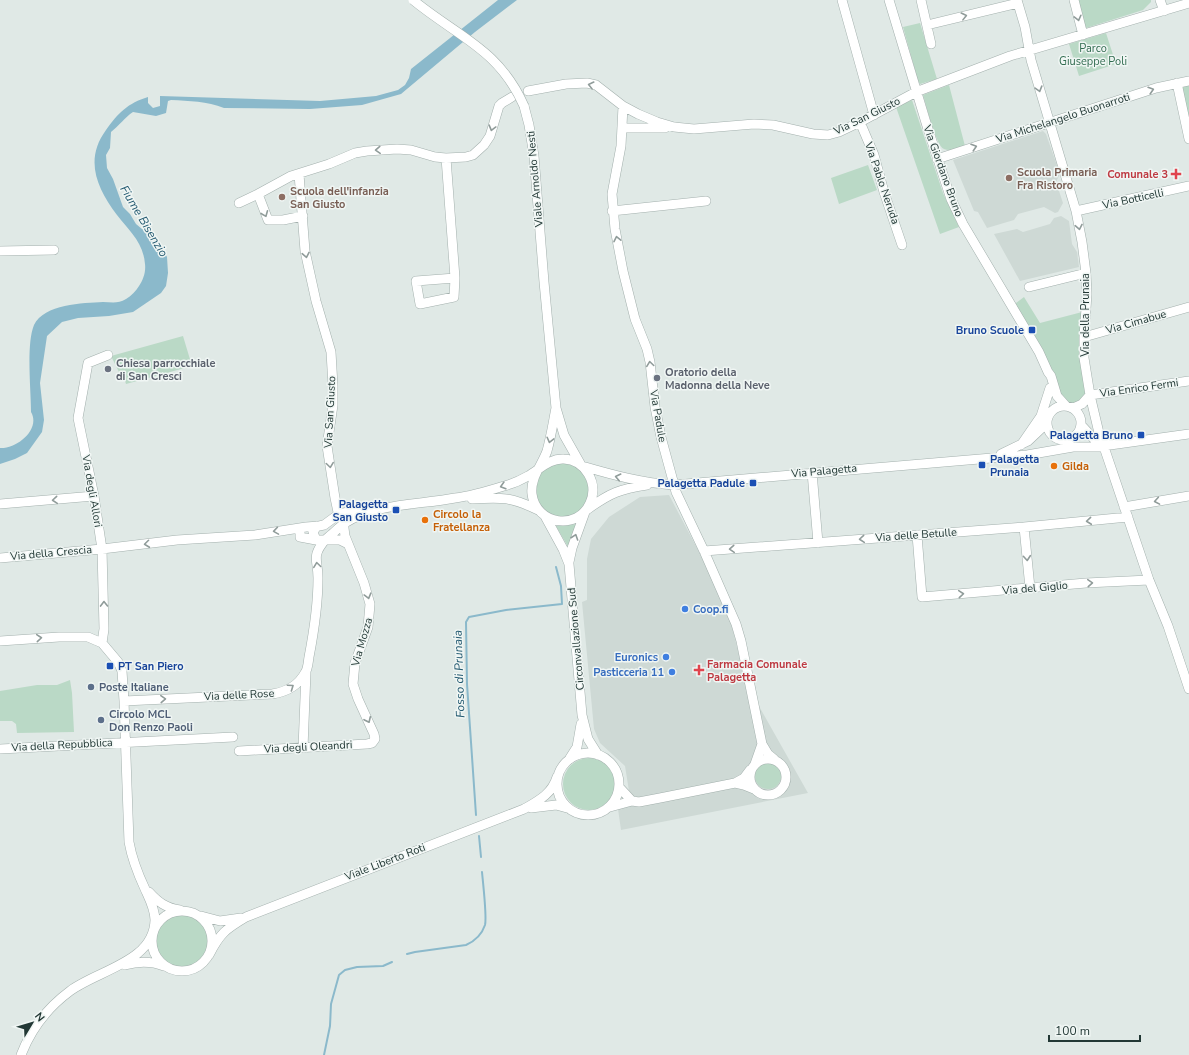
<svg xmlns="http://www.w3.org/2000/svg" width="1189" height="1055" viewBox="0 0 1189 1055" font-family="'Nunito Sans',sans-serif">
  <style>
    .built { fill: #ced9d5 }
    .green { fill: #bad9c6 }
    .water { fill: #8bb9cb }
    .lines { fill: none; stroke-linecap: round; stroke-linejoin: round }
    .stream { stroke: #8bb9cb; stroke-width: 2 }
    .minor-casing { stroke: #a3b0ad; stroke-width: 10 }
    .minor { stroke: #fff; stroke-width: 9 }
    .minor-bridge-casing { stroke: #a3b0ad; stroke-width: 10; stroke-linecap: butt }
    .minor-bridge { stroke: #fff; stroke-width: 9 }
    .oneway { stroke: #909c9a }
    .health-dot { fill: #e0444e; stroke: #f0f6f4; stroke-width: 1.5 }
    .education-dot { fill: #8d6e63; stroke: #f0f6f4; stroke-width: 1.5 }
    .transit-dot { fill: #1a4fb4; stroke: #f0f6f4; stroke-width: 1.5 }
    .worship-dot { fill: #6b7280; stroke: #f0f6f4; stroke-width: 1.5 }
    .food-dot { fill: #e8710a; stroke: #f0f6f4; stroke-width: 1.5 }
    .shop-dot { fill: #3f7fe0; stroke: #f0f6f4; stroke-width: 1.5 }
    .service-dot { fill: #5c6f8a; stroke: #f0f6f4; stroke-width: 1.5 }
    .labels { text-anchor: middle; dominant-baseline: central; stroke-width: 3; stroke-linejoin: round; paint-order: stroke }
    .park-label { font-size: 11px; fill: #306b4f; stroke: #f0f6f4 }
    .street-label { font-size: 11px; fill: #223835; stroke: #f0f6f4 }
    .education-label { font-size: 11px; font-weight: bold; fill: #785e54; stroke: #f0f6f4; text-anchor: start }
    .health-label { font-size: 11px; font-weight: bold; fill: #be3a42; stroke: #f0f6f4; text-anchor: end }
    .transit-label { font-size: 11px; font-weight: bold; fill: #164399; stroke: #f0f6f4; text-anchor: end }
    .worship-label { font-size: 11px; font-weight: bold; fill: #5b616d; stroke: #f0f6f4; text-anchor: start }
    .food-label { font-size: 11px; font-weight: bold; fill: #c56008; stroke: #f0f6f4; text-anchor: start }
    .shop-label { font-size: 11px; font-weight: bold; fill: #366cbe; stroke: #f0f6f4; text-anchor: end }
    .service-label { font-size: 11px; font-weight: bold; fill: #4e5e75; stroke: #f0f6f4; text-anchor: start }
    .water-label { font-size: 12px; font-style: italic; fill: #21586f; stroke: #f0f6f4 }
  </style>
  <rect width="100%" height="100%" fill="#e0e9e6"/>
  <!-- built -->
  <path class="built" d="M 1043,131 L 1046,134 L 1060,174 L 1056,182 L 1063,203 L 1058,212 L 1055,213 L 1044,207 L 1018,214 L 1014,220 L 987,228 L 978,212 L 974,211 L 953,160 Z
    M 1061,216 L 1069,221 L 1072,244 L 1077,252 L 1079,267 L 1020,281 L 994,234 L 1017,229 L 1023,232 L 1050,224 L 1054,218 Z
    M 669,495 L 707,567 L 730,620 L 747,685 L 808,793 L 621,830 L 618,809 L 629,791 L 625,766 L 600,743 L 594,729 L 582,602 L 587,600 L 587,559 L 591,539 L 609,517 L 640,497 Z"/>
  <!-- green -->
  <path class="green" d="M 1077,0 L 1151,0 L 1151,2 L 1143,10 L 1083,29 Z
    M 920,23 L 937,79 L 920,84 L 918,81 L 903,27 Z
    M 1106,33 L 1116,64 L 1079,76 L 1069,44 Z
    M 1189,84 L 1189,133 L 1179,86 Z
    M 949,85 L 965,146 C 959,148 950,152 944,149 C 936,146 926,104 923,95 Z
    M 912,100 L 943,193 L 959,227 L 940,234 L 896,107 Z
    M 868,165 L 877,190 L 839,204 L 831,178 Z
    M 1024,297 L 1040,323 L 1086,311 L 1090,395 L 1082,404 L 1066,406 L 1012,306 Z
    M 183,336 L 192,366 L 126,384 L 123,375 L 121,376 L 111,356 Z
    M535 490a27 27 0 1 1 54 0a27 27 0 1 1-54 0Z
    M 577,524 L 568,546 L 567,545 L 556,526 Z
    M 70,680 L 72,693 L 74,732 L 17,733 L 16,724 L 12,721 L 0,721 L 0,691 L 37,685 L 57,685 Z
    M563 784a26 26 0 1 1 52 0a26 26 0 1 1-52 0Z
    M755 776a13 13 0 1 1 26 0a13 13 0 1 1-26 0Z
    M156 942a27 27 0 1 1 54 0a27 27 0 1 1-54 0Z"/>
  <!-- water -->
  <path class="water" d="M 498,0 L 517,0 L 475,32 L 401,94 L 362,105 L 310,109 L 224,108 C 207,101 189,101 171,100 L 168,101 L 166,113 L 156,116 L 133,112 C 125,117 119,126 111,132 L 110,148 L 106,155 L 107,168 L 113,179 L 123,207 L 130,214 L 136,224 L 148,234 L 153,236 L 160,244 L 167,257 L 168,273 L 166,286 L 161,293 L 133,312 L 109,316 L 78,318 L 62,322 L 47,336 L 40,383 L 44,420 L 42,432 L 27,453 L 15,459 L 0,464 L 0,448 C 17,449 41,429 31,412 C 31,390 26,344 34,325 C 44,304 83,303 103,302 C 111,302 118,304 126,299 C 131,296 136,291 139,286 C 143,280 146,272 145,264 C 143,241 129,231 117,215 C 97,188 84,160 106,130 C 118,113 128,103 148,97 L 148,103 L 153,108 L 160,106 L 160,96 L 320,101 L 365,97 L 376,96 L 398,90 L 405,85 L 409,78 L 411,69 Z"/>
  <g class="lines">
    <!-- stream -->
    <path class="stream" d="M 476,815 L 467,684 L 466,622 L 469,617 L 506,610 L 562,604 L 561,586 L 556,567
      M 479,836 L 481,857
      M 407,954 L 415,952 L 466,945 C 475,941 482,934 485,925 C 487,917 483,883 482,872
      M 324,1055 L 330,1026 L 331,1004 L 339,975 L 345,970 L 357,967 L 383,966 L 392,962"/>
    <!-- minor casing -->
    <g class="minor-casing">
      <path id="minor" d="M 842,0 L 874,115
        M 889,0 L 927,126 L 951,199 L 963,224 L 1039,352 L 1048,372 L 1051,376 L 1057,396 L 1066,406
        M 921,0 L 931,44
        M 1017,0 L 1025,27 L 1031,60 L 1076,211 L 1082,242 L 1086,273 L 1087,294 L 1084,337 L 1084,358 L 1090,395 L 1099,433
        M 1074,0 L 1083,35
        M 1160,0 L 1164,11
        M 927,25 L 1018,3
        M 1177,83 L 1189,139
        M 528,91 L 566,84 L 587,83 L 596,85 L 623,106 L 638,114 L 657,122 L 674,127 L 694,129 L 754,124 L 773,125 L 813,134 L 828,135 L 839,132 L 860,122 L 916,92 L 1010,56 L 1189,3
        M 524,106 L 529,125 L 534,156 L 544,282 L 556,408 L 564,435 L 581,465
        M 623,106 L 621,146 L 612,194 L 615,229 L 623,271 L 635,319 L 647,349 L 650,362 L 655,407 L 661,437 L 676,492 L 704,551 L 736,624 L 741,641 L 762,744
        M 860,122 L 874,155 L 884,192 L 902,245
        M 622,128 L 665,128
        M 446,158 L 455,278 L 454,297 L 420,304 L 416,281 L 455,278
        M 937,159 L 1156,88 L 1189,81
        M 239,203 L 258,194
        M 612,211 L 706,201
        M 1076,211 L 1189,186
        M 303,216 L 283,220 L 268,220 L 258,194 L 291,176 L 329,164 L 355,153 L 367,151 L 397,149 L 411,150 L 435,157 L 446,158 L 466,157 L 473,155 L 484,145 L 490,136 L 499,106 L 502,103 L 512,97
        M 0,251 L 54,250
        M 1029,287 L 1086,273
        M 1084,337 L 1189,307
        M 1090,395 L 1189,381
        M1047 423a17 17 0 1 1 34 0a17 17 0 1 1-34 0Z
        M 1073,408 L 1082,404 L 1090,395
        M 1081,425 L 1094,439 L 1109,444
        M 1021,445 L 1041,416 L 1050,388
        M 1104,447 L 1149,580 L 1168,626 L 1189,689
        M 1001,454 L 1028,441 L 1047,423
        M 582,466 C 613,475 642,483 674,485 L 1027,455 L 1073,447 L 1102,447 L 1110,445 L 1189,434
        M 812,472 L 818,543
        M 472,499 C 502,497 511,497 538,510
        M 0,504 L 94,496
        M 1124,507 L 1189,496
        M 588,509 C 610,493 620,489 647,485
        M 545,516 L 563,549 L 569,564 L 582,715 L 588,739 L 598,755
        M 317,526 L 313,532 L 316,540 L 340,540 L 348,544
        M 1024,527 L 1030,588
        M 300,528 L 300,537 L 316,540
        M 917,535 L 922,597 L 1086,583 L 1149,580
        M 704,551 L 1024,527 L 1128,517
        M 0,558 L 102,549 L 177,540 L 255,535 L 306,527 L 319,526 L 324,525 L 339,514 L 347,512 L 363,512
        M 569,562 L 572,548 L 585,512
        M 0,641 L 59,637 L 88,637 L 102,643 L 118,662 L 122,671 L 124,701 L 129,842 C 132,859 138,874 145,889 C 149,898 155,909 155,920 C 154,962 98,970 70,991 C 47,1008 31,1029 21,1055
        M 102,643 L 104,629 L 102,549 L 94,496 L 78,418 L 88,363 L 108,355
        M 124,701 L 272,694 C 286,692 298,686 305,673 C 308,669 308,663 309,657 C 314,631 318,604 318,578 C 318,559 311,557 325,540 C 327,538 330,536 332,534 C 337,530 340,526 345,523 C 377,503 419,505 455,498 C 471,496 488,491 504,486 C 512,484 521,480 528,476 C 540,469 550,458 564,459 C 585,460 599,483 590,503 C 578,531 536,525 532,494 C 530,478 542,465 547,451 C 551,437 553,423 556,408
        M 303,748 L 306,672
        M 0,749 L 233,737
        M 239,751 L 367,744 L 372,743 L 375,739 L 374,734 L 358,699 L 353,684 L 355,663 L 368,627 L 370,604 L 364,583 L 345,536 L 343,520 L 338,512 L 335,498 L 327,446 L 333,405 L 333,386 L 331,352 L 316,301 L 305,251 L 299,174
        M557 784a31 31 0 1 1 62 0a31 31 0 1 1-62 0Z
        M 570,758 L 577,747 L 581,724
        M750 777a18 18 0 1 1 36 0a18 18 0 1 1-36 0Z
        M 755,764 L 762,744 L 768,754 L 774,759
        M 750,770 L 744,778 L 735,783 L 744,785 L 754,789
        M 632,801 L 639,802 L 660,798 L 735,783
        M 610,807 L 632,801 L 619,787
        M 531,808 L 556,805 L 567,808
        M 149,892 C 158,902 166,908 180,910
        M152 941a30 30 0 1 1 60 0a30 30 0 1 1-60 0Z
        M 201,916 L 220,921 L 241,918
        M 209,955 C 220,933 226,929 246,917 L 524,809 C 538,801 552,794 557,777
        M 125,965 C 139,961 151,961 164,966"/>
    </g>
    <!-- minor -->
    <use href="#minor" class="minor"/>
    <!-- minor-bridge casing -->
    <g class="minor-bridge-casing">
      <path id="minor-bridge" d="M 413,0 C 458,37 499,49 524,106"/>
    </g>
    <!-- minor-bridge -->
    <use href="#minor-bridge" class="minor-bridge"/>
  </g>
  <!-- one-way arrows -->
  <defs><path id="oneway-chevron" d="M-2-3.5L2.5 0L-2 3.5" fill="none" stroke-width="1.6" stroke-linecap="round" stroke-linejoin="round"/></defs>
  <g class="oneway">
    <use href="#oneway-chevron" transform="translate(964 16) rotate(-14)"/>
    <use href="#oneway-chevron" transform="translate(1078 18) rotate(76)"/>
    <use href="#oneway-chevron" transform="translate(591 85) rotate(-166)"/>
    <use href="#oneway-chevron" transform="translate(1039 89) rotate(74)"/>
    <use href="#oneway-chevron" transform="translate(1151 90) rotate(-17)"/>
    <use href="#oneway-chevron" transform="translate(492 128) rotate(105)"/>
    <use href="#oneway-chevron" transform="translate(974 147) rotate(-18)"/>
    <use href="#oneway-chevron" transform="translate(378 150) rotate(177)"/>
    <use href="#oneway-chevron" transform="translate(265 214) rotate(68)"/>
    <use href="#oneway-chevron" transform="translate(1079 227) rotate(79)"/>
    <use href="#oneway-chevron" transform="translate(617 239) rotate(-102)"/>
    <use href="#oneway-chevron" transform="translate(306 255) rotate(79)"/>
    <use href="#oneway-chevron" transform="translate(650 364) rotate(-98)"/>
    <use href="#oneway-chevron" transform="translate(550 440) rotate(104)"/>
    <use href="#oneway-chevron" transform="translate(330 465) rotate(82)"/>
    <use href="#oneway-chevron" transform="translate(618 477) rotate(-167)"/>
    <use href="#oneway-chevron" transform="translate(503 486) rotate(164)"/>
    <use href="#oneway-chevron" transform="translate(55 500) rotate(175)"/>
    <use href="#oneway-chevron" transform="translate(1157 501) rotate(170)"/>
    <use href="#oneway-chevron" transform="translate(1089 521) rotate(174)"/>
    <use href="#oneway-chevron" transform="translate(276 531) rotate(171)"/>
    <use href="#oneway-chevron" transform="translate(575 537) rotate(-71)"/>
    <use href="#oneway-chevron" transform="translate(862 539) rotate(175)"/>
    <use href="#oneway-chevron" transform="translate(147 544) rotate(173)"/>
    <use href="#oneway-chevron" transform="translate(732 549) rotate(176)"/>
    <use href="#oneway-chevron" transform="translate(1027 558) rotate(85)"/>
    <use href="#oneway-chevron" transform="translate(317 565) rotate(-98)"/>
    <use href="#oneway-chevron" transform="translate(1090 583) rotate(-4)"/>
    <use href="#oneway-chevron" transform="translate(961 594) rotate(-5)"/>
    <use href="#oneway-chevron" transform="translate(368 596) rotate(75)"/>
    <use href="#oneway-chevron" transform="translate(104 604) rotate(-91)"/>
    <use href="#oneway-chevron" transform="translate(39 638) rotate(-5)"/>
    <use href="#oneway-chevron" transform="translate(291 687) rotate(-35)"/>
    <use href="#oneway-chevron" transform="translate(163 699) rotate(-3)"/>
    <use href="#oneway-chevron" transform="translate(368 720) rotate(65)"/>
  </g>
  <!-- markers -->
  <g class="health-dot">
    <path d="M1174 168h4v4h4v4h-4v4h-4v-4h-4v-4h4z"/>
    <path d="M697 664h4v4h4v4h-4v4h-4v-4h-4v-4h4z"/>
  </g>
  <g class="education-dot">
    <circle cx="1009" cy="178" r="4"/>
    <circle cx="282" cy="197" r="4"/>
  </g>
  <g class="transit-dot">
    <rect x="1028" y="326" width="8" height="8" rx="2"/>
    <rect x="1137" y="431" width="8" height="8" rx="2"/>
    <rect x="978" y="461" width="8" height="8" rx="2"/>
    <rect x="749" y="479" width="8" height="8" rx="2"/>
    <rect x="392" y="506" width="8" height="8" rx="2"/>
    <rect x="106" y="662" width="8" height="8" rx="2"/>
  </g>
  <g class="worship-dot">
    <circle cx="108" cy="369" r="4"/>
    <circle cx="657" cy="378" r="4"/>
  </g>
  <g class="food-dot">
    <circle cx="1054" cy="466" r="4"/>
    <circle cx="425" cy="520" r="4"/>
  </g>
  <g class="shop-dot">
    <circle cx="685" cy="609" r="4"/>
    <circle cx="666" cy="657" r="4"/>
    <circle cx="672" cy="672" r="4"/>
  </g>
  <g class="service-dot">
    <circle cx="91" cy="687" r="4"/>
    <circle cx="101" cy="720" r="4"/>
  </g>
  <g class="labels">
    <!-- park labels -->
    <g class="park-label">
      <text x="1093" y="48">Parco<tspan x="1093" dy="13">Giuseppe Poli</tspan></text>
    </g>
    <!-- street labels -->
    <g class="street-label">
      <text transform="translate(867 116) rotate(-26)">Via San Giusto</text>
      <text transform="translate(1063 118) rotate(-18)">Via Michelangelo Buonarroti</text>
      <text transform="translate(943 171) rotate(70)">Via Giordano Bruno</text>
      <text transform="translate(535 179) rotate(-95)">Viale Arnoldo Nesti</text>
      <text transform="translate(882 183) rotate(71)">Via Pablo Neruda</text>
      <text transform="translate(1133 199) rotate(-12)">Via Botticelli</text>
      <text transform="translate(1085 315) rotate(-90)">Via della Prunaia</text>
      <text transform="translate(1136 322) rotate(-16)">Via Cimabue</text>
      <text transform="translate(1139 388) rotate(-8)">Via Enrico Fermi</text>
      <text transform="translate(330 412) rotate(-87)">Via San Giusto</text>
      <text transform="translate(658 416) rotate(80)">Via Padule</text>
      <text transform="translate(824 471) rotate(-5)">Via Palagetta</text>
      <text transform="translate(92 491) rotate(80)">Via degli Allori</text>
      <text transform="translate(916 535) rotate(-4)">Via delle Betulle</text>
      <text transform="translate(51 553) rotate(-5)">Via della Crescia</text>
      <text transform="translate(1035 588) rotate(-5)">Via del Giglio</text>
      <text transform="translate(576 639) rotate(-95)">Circonvallazione Sud</text>
      <text transform="translate(362 642) rotate(-74)">Via Mozza</text>
      <text transform="translate(239 695) rotate(-3)">Via delle Rose</text>
      <text transform="translate(62 745) rotate(-3)">Via della Repubblica</text>
      <text transform="translate(308 747) rotate(-3)">Via degli Oleandri</text>
      <text transform="translate(385 862) rotate(-21)">Viale Liberto Roti</text>
    </g>
    <!-- education labels -->
    <g class="education-label">
      <text x="1017" y="172">Scuola Primaria<tspan x="1017" dy="13">Fra Ristoro</tspan></text>
      <text x="290" y="191">Scuola dell'infanzia<tspan x="290" dy="13">San Giusto</tspan></text>
    </g>
    <!-- health labels -->
    <g class="health-label">
      <text x="1168" y="174">Comunale 3</text>
      <text x="707" y="664" text-anchor="start">Farmacia Comunale<tspan x="707" dy="13">Palagetta</tspan></text>
    </g>
    <!-- transit labels -->
    <g class="transit-label">
      <text x="1024" y="330">Bruno Scuole</text>
      <text x="1133" y="435">Palagetta Bruno</text>
      <text x="990" y="459" text-anchor="start">Palagetta<tspan x="990" dy="13">Prunaia</tspan></text>
      <text x="745" y="483">Palagetta Padule</text>
      <text x="388" y="504">Palagetta<tspan x="388" dy="13">San Giusto</tspan></text>
      <text x="118" y="666" text-anchor="start">PT San Piero</text>
    </g>
    <!-- worship labels -->
    <g class="worship-label">
      <text x="116" y="363">Chiesa parrocchiale<tspan x="116" dy="13">di San Cresci</tspan></text>
      <text x="665" y="372">Oratorio della<tspan x="665" dy="13">Madonna della Neve</tspan></text>
    </g>
    <!-- food labels -->
    <g class="food-label">
      <text x="1062" y="466">Gilda</text>
      <text x="433" y="514">Circolo la<tspan x="433" dy="13">Fratellanza</tspan></text>
    </g>
    <!-- shop labels -->
    <g class="shop-label">
      <text x="693" y="609" text-anchor="start">Coop.fi</text>
      <text x="658" y="657">Euronics</text>
      <text x="664" y="672">Pasticceria 11</text>
    </g>
    <!-- service labels -->
    <g class="service-label">
      <text x="99" y="687">Poste Italiane</text>
      <text x="109" y="714">Circolo MCL<tspan x="109" dy="13">Don Renzo Paoli</tspan></text>
    </g>
    <!-- water labels -->
    <g class="water-label">
      <text transform="translate(144 221) rotate(59)">Fiume Bisenzio</text>
      <text transform="translate(459 674) rotate(-92)">Fosso di Prunaia</text>
    </g>
  </g>
  <!-- north arrow -->
  <g transform="translate(32 1023) rotate(52)" stroke="#f0f6f4" stroke-width="3" paint-order="stroke">
  <path d="M0-3L7 15L0 10L-7 15Z" fill="#223835"/>
  <text y="-6" font-size="11" font-weight="bold" text-anchor="middle" fill="#223835">N</text>
  </g>
  <!-- scale -->
  <path d="M1049 1035v6h91v-6" fill="none" stroke="#223835" stroke-width="2"/>
  <text x="1055" y="1035" font-size="12" fill="#223835" stroke="#f0f6f4" stroke-width="3" paint-order="stroke">100 m</text>
</svg>
